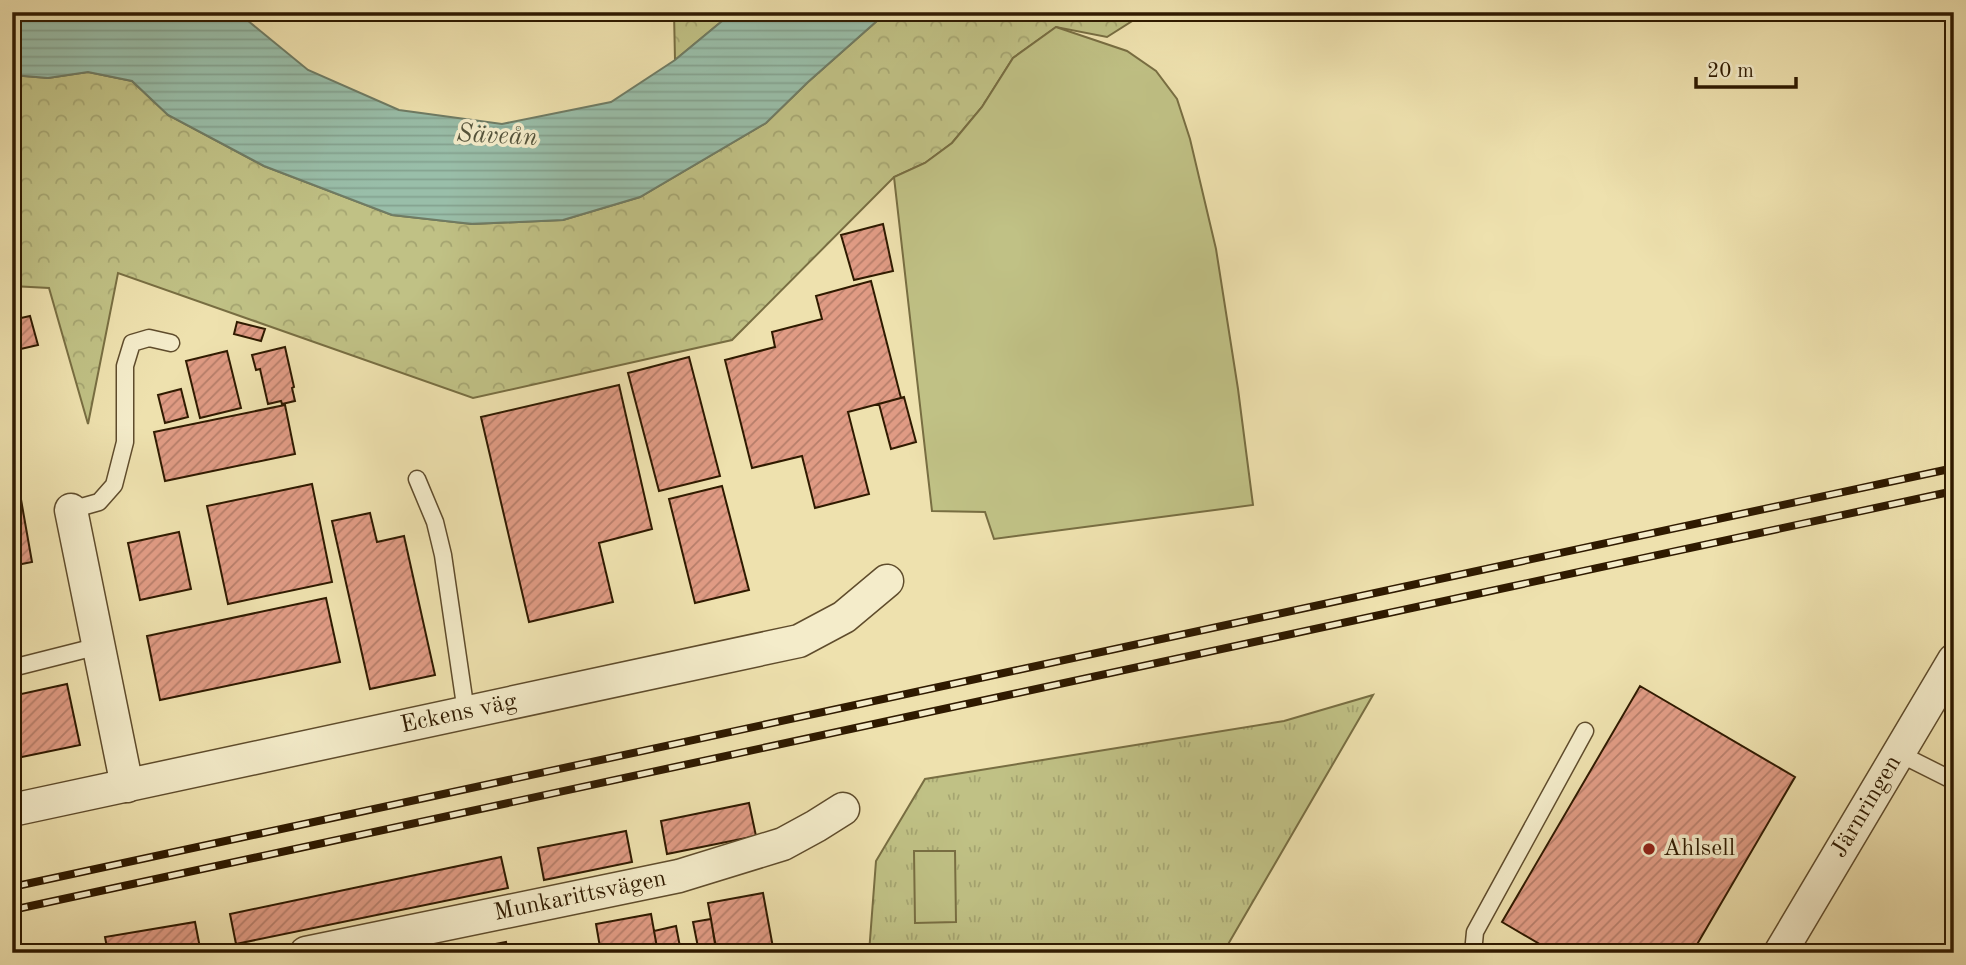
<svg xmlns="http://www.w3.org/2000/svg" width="1966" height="965" viewBox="0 0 1966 965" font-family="'Old Standard TT',serif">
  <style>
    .grass { fill: url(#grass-tufts); stroke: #786e42; stroke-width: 2 }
    .forest { fill: url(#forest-crowns); stroke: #786e42; stroke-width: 2 }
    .garden { fill: #c0c185; stroke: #786e42; stroke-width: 2 }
    .water { fill: url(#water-rules); stroke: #6f7c65; stroke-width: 2 }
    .building { fill: url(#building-hatch); stroke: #2f1a00; stroke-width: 2 }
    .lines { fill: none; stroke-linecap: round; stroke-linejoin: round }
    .lane-casing { stroke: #5f4c2c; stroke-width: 19 }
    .street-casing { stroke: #5f4c2c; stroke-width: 35 }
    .lane { stroke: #f4ecca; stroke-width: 16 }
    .street { stroke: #f4ecca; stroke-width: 32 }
    .rail-casing { stroke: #2f1a00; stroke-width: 8 }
    .rail { stroke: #f4ecca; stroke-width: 5; stroke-dasharray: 16; stroke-linecap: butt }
    .poi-dot { fill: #8f2418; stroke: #f4ecca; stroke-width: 2.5 }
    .labels { text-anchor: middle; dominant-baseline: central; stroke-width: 7; stroke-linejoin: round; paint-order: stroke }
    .street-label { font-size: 24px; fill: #2f1a00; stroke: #f4ecca }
    .poi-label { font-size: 24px; fill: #2f1a00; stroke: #f4ecca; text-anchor: start }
    .water-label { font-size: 26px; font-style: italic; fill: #54533b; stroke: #f4ecca }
  </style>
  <defs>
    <pattern id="grass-tufts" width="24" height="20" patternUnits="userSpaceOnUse" patternTransform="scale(1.75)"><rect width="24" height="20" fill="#c0c185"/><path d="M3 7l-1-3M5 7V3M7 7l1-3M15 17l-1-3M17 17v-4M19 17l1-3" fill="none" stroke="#a5a571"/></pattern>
    <pattern id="forest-crowns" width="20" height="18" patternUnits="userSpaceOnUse" patternTransform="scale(1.75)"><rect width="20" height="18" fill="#c0c185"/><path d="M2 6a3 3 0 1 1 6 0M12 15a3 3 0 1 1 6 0" fill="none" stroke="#a5a571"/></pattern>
    <pattern id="water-rules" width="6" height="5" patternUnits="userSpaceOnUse" patternTransform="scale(1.75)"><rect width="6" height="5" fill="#99bea9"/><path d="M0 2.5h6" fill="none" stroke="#84a390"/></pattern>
    <pattern id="building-hatch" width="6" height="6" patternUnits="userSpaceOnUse" patternTransform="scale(1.75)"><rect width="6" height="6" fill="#e09b84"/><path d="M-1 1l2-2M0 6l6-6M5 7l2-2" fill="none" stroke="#b67e6a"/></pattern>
  </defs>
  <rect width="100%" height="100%" fill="#eee1ae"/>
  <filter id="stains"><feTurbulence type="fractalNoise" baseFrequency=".00286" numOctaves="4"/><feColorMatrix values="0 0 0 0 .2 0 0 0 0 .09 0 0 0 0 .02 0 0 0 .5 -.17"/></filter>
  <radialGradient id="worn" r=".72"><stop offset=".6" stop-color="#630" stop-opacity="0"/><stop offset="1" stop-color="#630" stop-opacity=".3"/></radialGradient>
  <!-- grass -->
  <path class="grass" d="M 1373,695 L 1223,953 L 869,953 L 876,861 L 925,779 L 1284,721 Z"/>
  <!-- forest -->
  <path class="forest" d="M 674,12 L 733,12 L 675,60 Z
    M 887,12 L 1136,12 L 1140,16 L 1107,37 L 1056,27 L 1013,58 L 982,107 L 952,143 L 925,163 L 894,177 L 732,340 L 473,398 L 118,273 L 88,424 L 49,288 L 12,286 L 12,75 L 48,78 L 88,72 L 132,81 L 168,115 L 264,166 L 392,215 L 472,224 L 563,220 L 640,197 L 766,123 L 808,82 Z"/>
  <!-- garden -->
  <path class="garden" d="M 1056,27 L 1127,51 L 1156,71 L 1177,99 L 1190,139 L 1216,249 L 1238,389 L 1253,505 L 994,539 L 985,512 L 932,511 L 894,177 L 925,163 L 952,143 L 982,107 L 1013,58 Z
    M 914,851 L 955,851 L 956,922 L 915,923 Z"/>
  <!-- water -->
  <path class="water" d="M 12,12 L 233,12 L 247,20 L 308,70 L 399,110 L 502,124 L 611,102 L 675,60 L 733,12 L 887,12 L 808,82 L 766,123 L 640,197 L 563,220 L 472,224 L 392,215 L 264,166 L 168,115 L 132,81 L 88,72 L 48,78 L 12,75 Z"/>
  <!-- building -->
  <path class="building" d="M 883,224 L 893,271 L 854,280 L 841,235 Z
    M 871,281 L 901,398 L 848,412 L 869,494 L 815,508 L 802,456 L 752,468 L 725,360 L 775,347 L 772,332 L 822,319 L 816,296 Z
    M 30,316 L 38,345 L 12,351 L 12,320 Z
    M 237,322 L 265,329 L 261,341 L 234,334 Z
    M 285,347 L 294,387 L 292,388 L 295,401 L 282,404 L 281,401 L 268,404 L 260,369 L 256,370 L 252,355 Z
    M 227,351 L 241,408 L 200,418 L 186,361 Z
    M 689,357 L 720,476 L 659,491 L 628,373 Z
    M 619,385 L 652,529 L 599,543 L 613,602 L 529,622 L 481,417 Z
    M 181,389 L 188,417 L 165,423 L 158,395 Z
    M 904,397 L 916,442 L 891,449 L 879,404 Z
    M 285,405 L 295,454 L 165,481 L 154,432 Z
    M 13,454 L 32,562 L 12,566 L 12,455 Z
    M 312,484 L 332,582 L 228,604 L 207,506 Z
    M 722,486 L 749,590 L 695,603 L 669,499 Z
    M 370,513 L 377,542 L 404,536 L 435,675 L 370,689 L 332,521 Z
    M 179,532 L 191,589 L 140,600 L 128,543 Z
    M 326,598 L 340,662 L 160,700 L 147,636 Z
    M 67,684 L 80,745 L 12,759 L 12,696 Z
    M 1640,686 L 1795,777 L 1692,953 L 1555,953 L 1502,922 Z
    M 749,803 L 756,836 L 667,854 L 661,821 Z
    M 626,831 L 632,862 L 544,880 L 538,848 Z
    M 501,857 L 508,888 L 236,944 L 230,914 Z
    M 763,893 L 774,953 L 717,953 L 708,903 Z
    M 651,914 L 658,953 L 601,953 L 596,924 Z
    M 711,919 L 715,944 L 698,947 L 693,922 Z
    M 195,922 L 201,953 L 108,953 L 105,937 Z
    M 676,926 L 681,952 L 658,953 L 654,931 Z
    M 506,942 L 508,953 L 449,953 Z"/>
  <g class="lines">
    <!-- lane casing -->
    <g class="lane-casing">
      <path id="lane" d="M 417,479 L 435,522 L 443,555 L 466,712
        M 71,510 L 99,502 L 114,485 L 125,442 L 125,366 L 132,343 L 149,338 L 171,343
        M 12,668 L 99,646
        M 1898,753 L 1954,781
        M 1473,953 L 1475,932 L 1585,731"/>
    </g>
    <!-- street casing -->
    <g class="street-casing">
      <g id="street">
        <path d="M 71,510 L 127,786"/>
        <path id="s1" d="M 12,810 L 799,641 L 844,617 L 887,581"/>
        <path id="s2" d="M 306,953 L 679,876 L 783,844 L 816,826 L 843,809"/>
        <path id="s3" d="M 1780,953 L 1954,660"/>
      </g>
    </g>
    <!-- lane -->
    <use href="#lane" class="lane"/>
    <!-- street -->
    <use href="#street" class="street"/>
    <!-- rail casing -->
    <g class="rail-casing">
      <path id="rail" d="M 12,887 L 1954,468
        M 12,910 L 1954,491"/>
    </g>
    <!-- rail -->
    <use href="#rail" class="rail"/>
  </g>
  <!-- markers -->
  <circle class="poi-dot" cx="1649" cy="849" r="7"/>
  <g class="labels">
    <!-- street labels -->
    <g class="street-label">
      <text stroke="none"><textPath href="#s1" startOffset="457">Eckens väg</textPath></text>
      <text stroke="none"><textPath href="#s3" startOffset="170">Järnringen</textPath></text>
      <text stroke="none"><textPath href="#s2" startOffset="280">Munkarittsvägen</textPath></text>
    </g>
    <!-- poi labels -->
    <g class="poi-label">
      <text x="1663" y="849">Ahlsell</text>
    </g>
    <!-- water labels -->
    <g class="water-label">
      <text transform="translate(497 136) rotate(3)">Säveån</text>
    </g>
  </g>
  <!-- margin -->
  <rect width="1966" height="965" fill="none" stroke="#eee1ae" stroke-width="42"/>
  <rect x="14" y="14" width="1938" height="937" fill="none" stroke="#2f1a00" stroke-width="3.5"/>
  <rect x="21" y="21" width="1924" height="923" fill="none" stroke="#2f1a00" stroke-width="2"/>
  <!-- scale -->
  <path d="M1696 77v10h100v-10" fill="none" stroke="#2f1a00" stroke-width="3.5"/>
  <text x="1707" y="77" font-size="21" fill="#2f1a00" stroke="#f4ecca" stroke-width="5" paint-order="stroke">20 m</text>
  <rect width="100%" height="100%" filter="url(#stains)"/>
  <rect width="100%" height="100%" fill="url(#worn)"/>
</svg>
